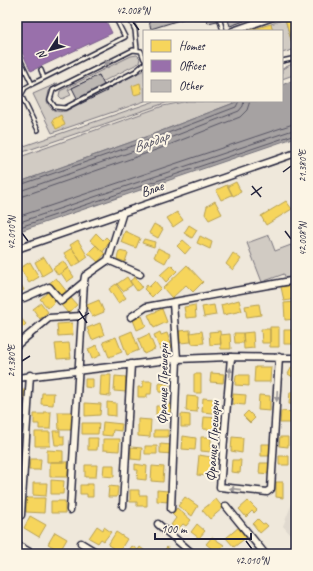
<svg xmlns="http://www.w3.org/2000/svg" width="313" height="571" viewBox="0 0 313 571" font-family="Caveat,sans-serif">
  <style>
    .built { fill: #e0d9cf }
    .green { fill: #d1cbc3; stroke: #7a767f }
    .water { fill: #a6a2a2; stroke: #716f79 }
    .homes { fill: #f6d55c; stroke: #b69f52 }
    .offices { fill: #9970ab; stroke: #755989 }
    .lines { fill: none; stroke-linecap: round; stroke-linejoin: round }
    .shore { stroke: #575564; stroke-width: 1 }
    .building { fill: #bcb7b3; stroke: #22223b }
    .lane-casing { stroke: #22223b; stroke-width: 6 }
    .street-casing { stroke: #22223b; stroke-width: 9 }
    .secondary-casing { stroke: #22223b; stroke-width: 11 }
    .lane { stroke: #fcf5e5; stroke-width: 3 }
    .street { stroke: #fcf5e5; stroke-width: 6 }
    .secondary { stroke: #fcf5e5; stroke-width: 8 }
    .oneway { fill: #9a9698 }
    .ticks { fill: none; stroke: #22223b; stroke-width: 1.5 }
    .labels { text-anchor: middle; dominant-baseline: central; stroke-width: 4; stroke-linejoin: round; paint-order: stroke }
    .street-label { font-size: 14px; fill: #22223b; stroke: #fcf5e5 }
    .water-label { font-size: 15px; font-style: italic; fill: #575564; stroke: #fcf5e5 }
    .neatline { fill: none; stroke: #22223b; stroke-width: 1.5 }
    .ticks-label { font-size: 10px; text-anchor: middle; fill: #22223b }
  </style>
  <rect width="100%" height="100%" fill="#efe8db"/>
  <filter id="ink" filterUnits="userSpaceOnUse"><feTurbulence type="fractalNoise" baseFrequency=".025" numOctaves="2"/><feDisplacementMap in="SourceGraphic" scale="8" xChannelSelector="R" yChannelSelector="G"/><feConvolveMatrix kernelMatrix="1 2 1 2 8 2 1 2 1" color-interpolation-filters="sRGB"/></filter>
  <g filter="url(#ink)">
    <!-- built -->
    <path class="built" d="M 296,493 L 296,541 L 283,526 Z"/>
    <!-- green -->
    <path class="green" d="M 285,19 L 292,43 L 296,42 L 296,55 L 294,55 L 292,50 L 282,53 L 282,31 L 273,31 L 271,24 Z
      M 137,55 L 140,58 L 139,63 L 102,82 L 99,75 L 68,90 L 71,95 L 62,99 L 59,96 L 60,91 L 64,89 L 131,56 Z
      M 296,62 L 296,74 L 282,79 L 282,69 Z
      M 144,70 L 145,101 L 52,133 L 33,94 L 58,83 L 49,91 L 47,101 C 50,110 56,113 66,111 Z
      M 155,101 L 171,101 L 17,154 L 17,149 L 21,147 Z
      M 188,101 L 239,101 L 151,135 L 17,183 L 17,158 L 163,106 Z
      M 269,235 L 275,251 L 291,245 L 296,260 L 296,275 L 286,279 L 284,274 L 262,282 L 247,243 Z"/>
    <!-- water -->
    <path class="water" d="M 296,79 L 296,137 L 17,232 L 17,183 L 151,135 L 239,101 L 282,101 L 282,85 Z"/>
    <!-- homes -->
    <path class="homes" d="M 296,17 L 296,42 L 292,43 L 285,19 Z
      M 271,24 L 273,31 L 247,31 Z
      M 140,83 L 142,93 L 134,95 L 132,86 Z
      M 61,115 L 65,125 L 56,129 L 52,120 Z
      M 236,182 L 241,192 L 233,196 L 228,186 Z
      M 227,185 L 232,195 L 221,200 L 216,190 Z
      M 215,201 L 222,214 L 209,220 L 205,214 L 207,206 Z
      M 286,201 L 292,209 L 266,225 L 261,216 Z
      M 177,212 L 183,220 L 173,227 L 167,218 Z
      M 154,224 L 163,229 L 158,238 L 149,233 Z
      M 189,225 L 197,230 L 192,238 L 184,233 Z
      M 125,231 L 140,238 L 136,248 L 121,242 Z
      M 96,233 L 103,240 L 106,237 L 110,241 L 103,252 L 90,240 Z
      M 200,236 L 212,242 L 210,249 L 197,243 Z
      M 144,239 L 155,242 L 154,247 L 142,243 Z
      M 78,240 L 88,257 L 81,262 L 70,245 Z
      M 183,240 L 191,247 L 185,254 L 177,246 Z
      M 96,245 L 105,254 L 98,262 L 88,253 Z
      M 72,248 L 81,262 L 72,267 L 64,253 Z
      M 158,248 L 170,254 L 165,263 L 154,257 Z
      M 119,251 L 128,253 L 125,262 L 117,259 Z
      M 233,253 L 241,259 L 233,270 L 226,264 Z
      M 44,257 L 52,270 L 42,276 L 35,262 Z
      M 63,261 L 68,268 L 58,275 L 53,268 Z
      M 30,262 L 39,277 L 29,283 L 20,268 Z
      M 171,265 L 177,271 L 166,282 L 160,275 Z
      M 187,265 L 203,282 L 193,292 L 186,285 L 172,298 L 163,288 Z
      M 68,268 L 74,277 L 67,282 L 61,273 Z
      M 127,277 L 132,285 L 123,291 L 117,284 Z
      M 135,277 L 142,287 L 137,291 L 130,281 Z
      M 56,278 L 67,292 L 60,298 L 48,284 Z
      M 19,281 L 24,290 L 17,294 L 17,282 Z
      M 155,281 L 161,288 L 152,297 L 144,289 L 147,285 L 149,287 Z
      M 116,284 L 126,298 L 118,303 L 109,289 Z
      M 295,285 L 296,299 L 284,301 L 281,287 Z
      M 48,292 L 56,301 L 48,308 L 40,299 Z
      M 70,297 L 77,305 L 68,313 L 61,305 Z
      M 99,300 L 104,312 L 92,317 L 87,305 Z
      M 239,300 L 242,311 L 223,315 L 221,305 Z
      M 296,302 L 296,319 L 285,320 L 284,303 Z
      M 41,303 L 48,312 L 40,319 L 33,309 Z
      M 259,304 L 261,315 L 247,317 L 245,306 Z
      M 195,305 L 196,317 L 186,318 L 184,307 Z
      M 214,305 L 216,315 L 204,317 L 202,307 Z
      M 162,309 L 167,322 L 154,328 L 148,315 Z
      M 18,315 L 26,324 L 20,330 L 17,327 Z
      M 142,316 L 146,326 L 137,330 L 133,320 Z
      M 72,323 L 73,335 L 58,336 L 57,324 Z
      M 100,323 L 104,335 L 92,340 L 87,328 Z
      M 270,327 L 279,327 L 279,347 L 270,347 Z
      M 261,329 L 270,329 L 270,343 L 262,343 Z
      M 190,330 L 191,342 L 180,343 L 179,331 Z
      M 284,330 L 294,330 L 295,344 L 284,344 Z
      M 132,331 L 139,350 L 127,355 L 120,336 Z
      M 202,331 L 204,343 L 192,344 L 190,333 Z
      M 220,331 L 221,344 L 210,345 L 209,332 Z
      M 160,332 L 161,335 L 167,333 L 172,347 L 167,349 L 166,347 L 160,349 L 154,335 Z
      M 253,332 L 254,348 L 244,349 L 243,333 Z
      M 234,333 L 243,333 L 244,343 L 235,343 Z
      M 149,334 L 155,349 L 144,354 L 138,339 Z
      M 230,334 L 231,349 L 221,349 L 220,335 Z
      M 116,337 L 122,352 L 109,357 L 103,342 Z
      M 69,343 L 71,358 L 57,359 L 55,344 Z
      M 97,345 L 101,355 L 92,359 L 88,349 Z
      M 294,363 L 296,364 L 296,379 L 288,374 Z
      M 255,367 L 271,367 L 270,382 L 254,382 Z
      M 211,373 L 224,374 L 223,383 L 210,382 Z
      M 194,374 L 201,374 L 201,393 L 194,393 Z
      M 101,375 L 111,375 L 110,396 L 100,395 Z
      M 236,375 L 249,375 L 249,386 L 235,385 Z
      M 115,376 L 126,377 L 126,392 L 114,391 Z
      M 85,379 L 93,379 L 93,388 L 85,387 Z
      M 143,381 L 152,381 L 151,394 L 147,394 L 147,397 L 138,397 L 138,387 L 143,387 Z
      M 159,383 L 169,384 L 169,393 L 159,392 Z
      M 17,390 L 26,390 L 26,401 L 17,401 Z
      M 290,392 L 296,392 L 296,405 L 289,404 Z
      M 42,393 L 54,393 L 53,405 L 41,404 Z
      M 233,394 L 246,395 L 245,405 L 233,404 Z
      M 259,395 L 270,396 L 270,411 L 258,410 Z
      M 187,396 L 198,397 L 197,412 L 186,411 Z
      M 203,398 L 214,399 L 213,413 L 202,412 Z
      M 107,402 L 116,403 L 116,416 L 107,415 Z
      M 85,403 L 101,404 L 100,415 L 85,416 Z
      M 164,404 L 174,404 L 174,414 L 165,414 L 164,418 L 156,418 L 156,406 L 164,406 Z
      M 248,411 L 255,418 L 250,423 L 243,416 Z
      M 281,411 L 295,412 L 294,423 L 280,423 Z
      M 44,412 L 51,412 L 50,429 L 39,429 L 39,424 L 34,424 L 34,414 L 44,414 Z
      M 58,412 L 73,412 L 74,430 L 59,430 Z
      M 181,414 L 190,415 L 190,427 L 181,427 Z
      M 204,417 L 220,418 L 220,430 L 203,429 Z
      M 138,419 L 151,420 L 150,437 L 138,436 Z
      M 103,422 L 122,424 L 121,431 L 113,430 L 112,436 L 102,435 Z
      M 82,423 L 99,423 L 98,434 L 82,434 Z
      M 154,430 L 168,430 L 168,437 L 154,437 Z
      M 53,431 L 60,431 L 60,436 L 64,436 L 64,445 L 55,445 Z
      M 35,432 L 50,432 L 50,446 L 35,446 Z
      M 183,436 L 196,438 L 195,450 L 182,449 Z
      M 201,437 L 211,437 L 211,452 L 201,451 Z
      M 232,437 L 243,438 L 242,453 L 231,451 Z
      M 280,437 L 288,437 L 288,447 L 279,446 Z
      M 88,438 L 98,438 L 97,450 L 88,450 Z
      M 103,439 L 120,439 L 119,451 L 103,450 Z
      M 160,444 L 172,445 L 172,454 L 160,453 Z
      M 261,444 L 272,444 L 272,456 L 261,456 Z
      M 145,446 L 157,446 L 157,454 L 145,454 Z
      M 131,447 L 142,448 L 141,460 L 131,459 Z
      M 47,450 L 63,451 L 63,462 L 47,462 Z
      M 199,455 L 211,457 L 209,476 L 197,475 Z
      M 279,456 L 289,456 L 289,465 L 279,465 Z
      M 30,459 L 41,459 L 40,470 L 29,470 Z
      M 232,460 L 241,460 L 240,473 L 231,472 Z
      M 50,462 L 68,462 L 68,477 L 50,477 Z
      M 260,463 L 269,463 L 269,474 L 259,473 Z
      M 135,464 L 147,466 L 146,480 L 137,479 L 138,470 L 135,470 Z
      M 85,465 L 97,465 L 96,477 L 85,477 Z
      M 104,465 L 114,465 L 114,477 L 103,476 Z
      M 152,466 L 164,467 L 163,482 L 151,481 Z
      M 51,480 L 64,481 L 63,494 L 51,494 Z
      M 276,482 L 283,482 L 283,498 L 276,497 Z
      M 33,483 L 47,483 L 46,496 L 33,495 Z
      M 87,484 L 93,484 L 93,497 L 87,497 L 87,494 L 80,494 L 80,485 L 87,485 Z
      M 109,486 L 118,487 L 117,497 L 108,497 Z
      M 130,490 L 139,490 L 139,495 L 147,495 L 147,506 L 137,506 L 137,502 L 130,502 Z
      M 157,490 L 168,491 L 168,502 L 157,501 Z
      M 185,497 L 198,506 L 192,516 L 178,506 Z
      M 26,498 L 45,498 L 44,513 L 26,512 Z
      M 216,499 L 223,508 L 210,519 L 202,510 Z
      M 51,501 L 65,501 L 65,513 L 51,513 Z
      M 248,501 L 257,510 L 254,513 L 252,511 L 246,517 L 239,509 Z
      M 177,508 L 191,520 L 186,526 L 183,524 L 177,530 L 171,525 L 176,518 L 172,514 Z
      M 30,516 L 46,525 L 39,537 L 24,528 Z
      M 258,519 L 263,524 L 265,523 L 268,526 L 260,533 L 253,524 Z
      M 197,524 L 205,531 L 199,538 L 191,532 Z
      M 97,526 L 103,530 L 104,527 L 111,532 L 104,541 L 101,539 L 98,543 L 89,538 Z
      M 239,527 L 247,537 L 234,547 L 226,538 Z
      M 55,532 L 67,539 L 60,551 L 48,544 Z
      M 116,532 L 127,539 L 119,552 L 108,545 Z
      M 212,537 L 224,545 L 216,554 L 210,552 L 212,549 L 206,544 Z
      M 132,546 L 138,550 L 140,547 L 145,551 L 143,554 L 128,554 L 127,553 Z
      M 167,547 L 176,554 L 161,554 Z"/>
    <!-- offices -->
    <path class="offices" d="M 26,17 L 104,17 L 112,33 L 31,71 L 17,42 L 17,21 Z"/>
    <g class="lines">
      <!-- shore -->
      <path class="shore" d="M 17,186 L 152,139 L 236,107 L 239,101
        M 17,192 L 154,144 L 239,111 L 243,106 L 244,101
        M 17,198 L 156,150 L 240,117 L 247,110 L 250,101
        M 17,217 L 296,123
        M 17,223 L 296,129
        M 17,228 L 296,134"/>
    </g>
    <!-- building -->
    <path class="building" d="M 148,17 L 189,17 L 151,29 Z
      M 206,17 L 216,17 L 217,21 L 208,23 Z
      M 227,17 L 243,17 L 244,21 L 230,26 Z
      M 99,75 L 107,91 L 80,104 L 72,88 Z"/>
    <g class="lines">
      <!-- lane casing -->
      <g class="lane-casing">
        <path id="lane" d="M 129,17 L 135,30 L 137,49
          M 219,17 L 223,31
          M 17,53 L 32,84 L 25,88 L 21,95 L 38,130
          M 144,59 L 141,51 L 133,50 L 53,90 L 50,100 L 55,107 L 65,108 L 136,71 L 144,64
          M 282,61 L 296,58
          M 44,78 L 125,37 L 115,17
          M 32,84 L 44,78 L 41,70"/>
      </g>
      <!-- street casing -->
      <g class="street-casing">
        <path id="street" d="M 233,31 L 273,17
          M 17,249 L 296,153
          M 108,260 L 140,274
          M 84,282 L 85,276 L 108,260 L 123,212
          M 24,298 L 49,287 L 61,301 L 84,282 L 70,510
          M 131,317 L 146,307 L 296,280
          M 17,345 L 49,318 L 82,316
          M 231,357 L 220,487 L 267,492 L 271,489 L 279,357
          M 17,378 L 177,359 L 229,357 L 296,358
          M 123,506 L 131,364
          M 226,506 L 265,554
          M 171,509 L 177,359 L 173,303
          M 21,515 L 30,375
          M 158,524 L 193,554
          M 81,543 L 99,554"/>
      </g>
      <!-- secondary casing -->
      <g class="secondary-casing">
        <path id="secondary" d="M 17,546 L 31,554"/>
      </g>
      <!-- lane -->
      <use href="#lane" class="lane"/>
      <!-- street -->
      <use href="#street" class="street"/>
      <!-- secondary -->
      <use href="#secondary" class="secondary"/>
    </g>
    <!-- one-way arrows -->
    <defs><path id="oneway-solid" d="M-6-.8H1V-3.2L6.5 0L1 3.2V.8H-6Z"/></defs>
    <g class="oneway">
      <use href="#oneway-solid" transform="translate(109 62) rotate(154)"/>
      <use href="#oneway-solid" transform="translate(230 373) rotate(-85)"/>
      <use href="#oneway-solid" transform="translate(277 396) rotate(93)"/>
      <use href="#oneway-solid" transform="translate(235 489) rotate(-174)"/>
    </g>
  </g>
  <!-- ticks -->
  <path class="ticks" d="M 133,22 L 139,30M 283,172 L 291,166M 252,186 L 261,197M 251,195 L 262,187M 285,231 L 291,239M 22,233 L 28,241M 79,311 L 87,323M 77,321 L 89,313M 22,361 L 30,356M 246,541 L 252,549"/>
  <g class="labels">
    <!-- street labels -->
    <g class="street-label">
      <text transform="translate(152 189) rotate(-19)">Влае</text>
      <text transform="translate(163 384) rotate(-89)">Франце Прешерн</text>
      <text transform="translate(213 441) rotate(-87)">Францe Прешерн</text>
    </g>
    <!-- water labels -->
    <g class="water-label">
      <text transform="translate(151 142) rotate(-20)">Вардар</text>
    </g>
  </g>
  <!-- margin -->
  <rect width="313" height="571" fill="none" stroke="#fcf5e5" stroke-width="44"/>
  <!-- legend -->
  <rect x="143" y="30" width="140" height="72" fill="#fcf5e5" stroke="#a5a1a1"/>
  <rect x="151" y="40" width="20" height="12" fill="#f6d55c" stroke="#a5a1a1"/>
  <text x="179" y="50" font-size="12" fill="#22223b">Homes</text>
  <rect x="151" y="60" width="20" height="12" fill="#9970ab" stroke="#a5a1a1"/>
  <text x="179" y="70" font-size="12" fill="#22223b">Offices</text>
  <rect x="151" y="80" width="20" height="12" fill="#bcb7b3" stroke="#a5a1a1"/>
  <text x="179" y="90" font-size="12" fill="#22223b">Other</text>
  <!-- north arrow -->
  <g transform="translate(50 50) rotate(234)" stroke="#fcf5e5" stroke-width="3" paint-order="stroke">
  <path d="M0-3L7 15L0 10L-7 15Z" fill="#22223b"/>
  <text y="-6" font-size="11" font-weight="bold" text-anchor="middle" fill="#22223b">N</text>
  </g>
  <!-- scale -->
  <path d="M155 533v6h96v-6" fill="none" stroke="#22223b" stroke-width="2"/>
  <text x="161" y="533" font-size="12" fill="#22223b" stroke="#fcf5e5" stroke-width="3" paint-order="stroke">100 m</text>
  <rect x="22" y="22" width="269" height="527" class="neatline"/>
  <g class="ticks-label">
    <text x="133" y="14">42.008°N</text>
    <text transform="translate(302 166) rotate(-90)" y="4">21.380°E</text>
    <text transform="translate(11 233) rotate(-90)" y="4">42.010°N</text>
    <text transform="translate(302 239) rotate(-90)" y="4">42.008°N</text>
    <text transform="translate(11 361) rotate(-90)" y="4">21.380°E</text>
    <text x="252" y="564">42.010°N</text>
  </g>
</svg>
